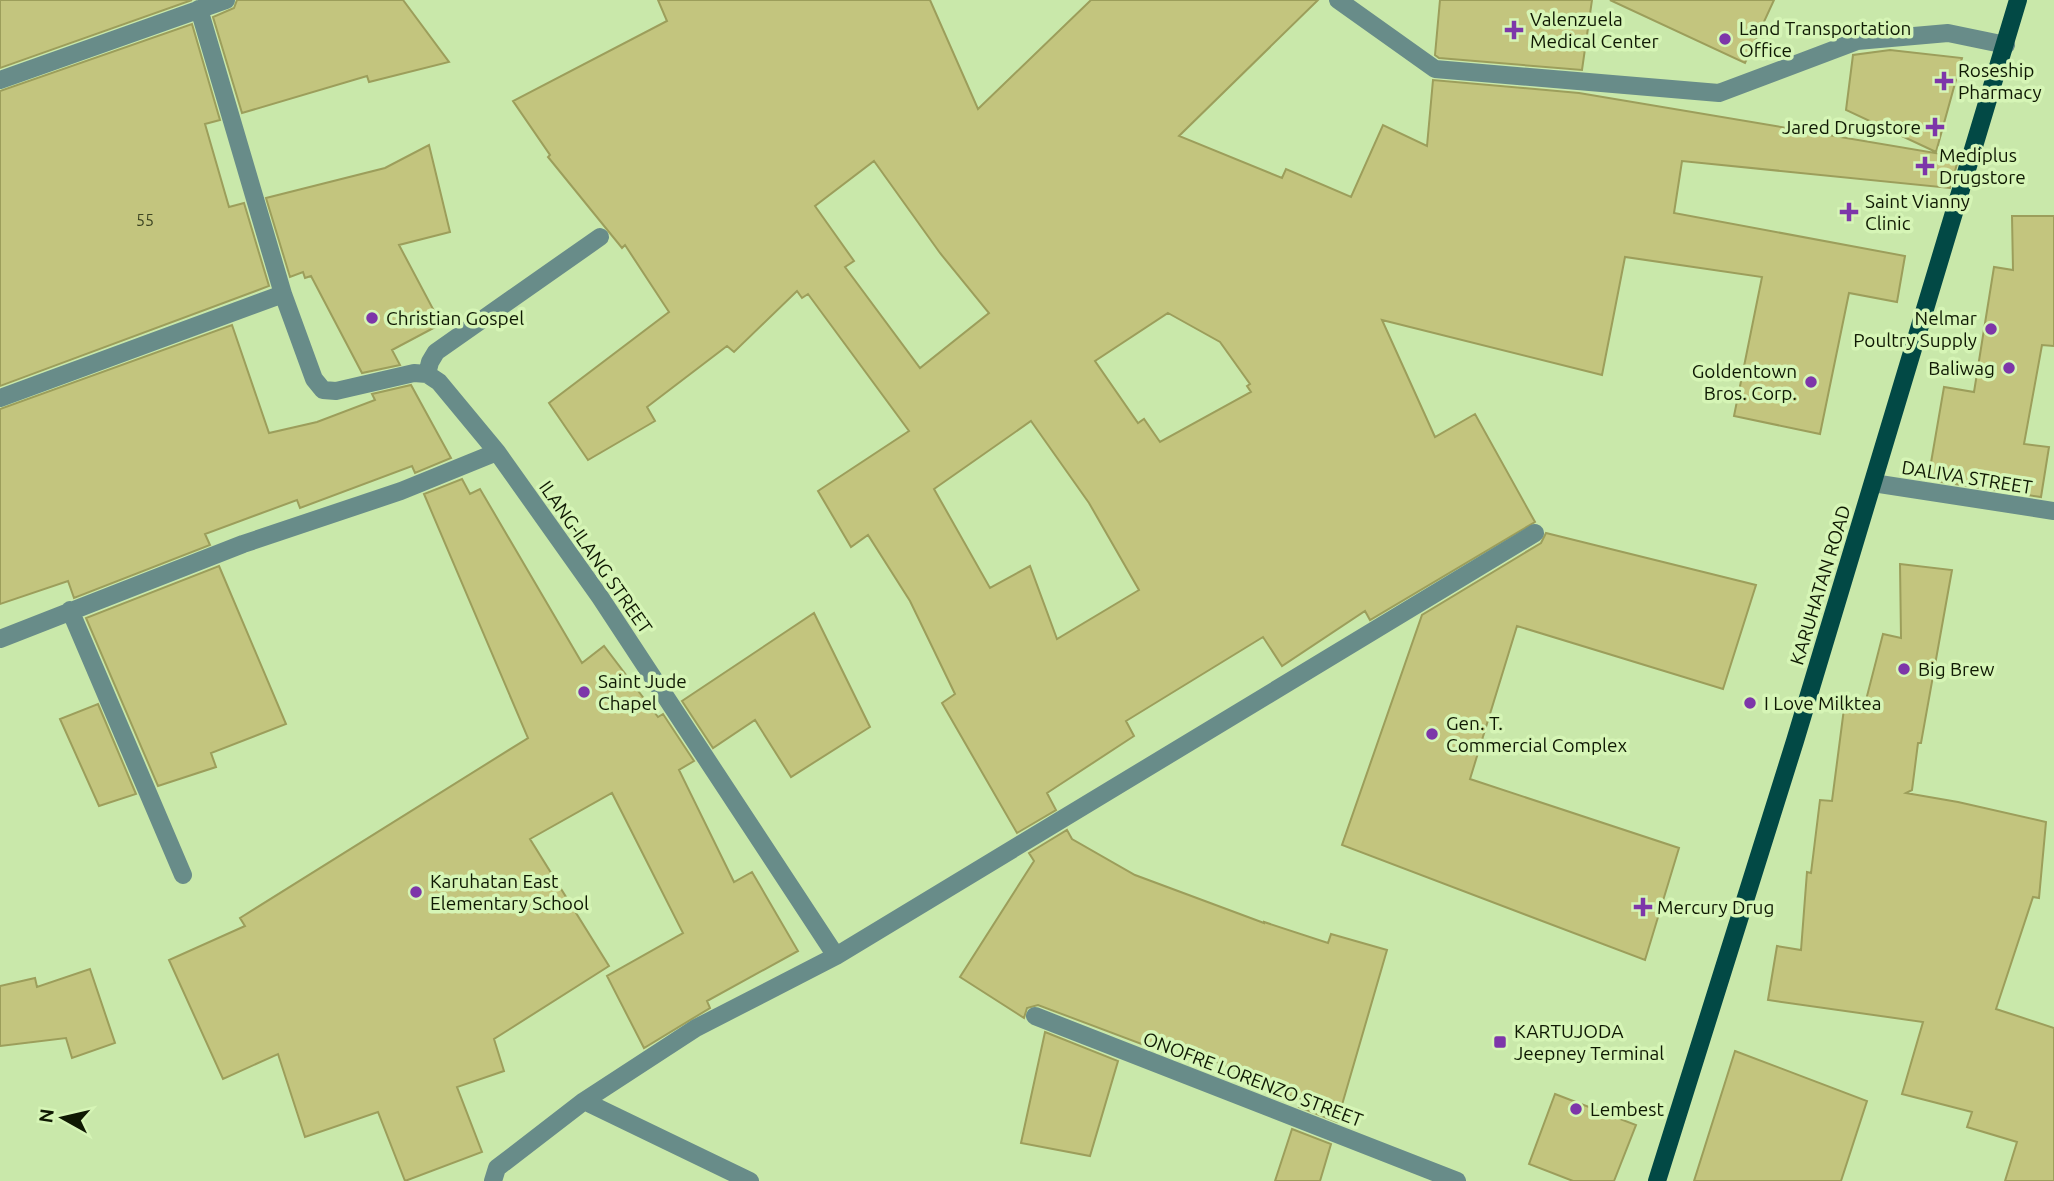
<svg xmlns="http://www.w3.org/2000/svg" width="2054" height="1181" viewBox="0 0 2054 1181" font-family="Ubuntu,sans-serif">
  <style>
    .building { fill: #c3c57e; stroke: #9c9e5b; stroke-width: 2; fill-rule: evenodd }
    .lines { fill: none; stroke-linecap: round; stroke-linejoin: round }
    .minor { stroke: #688c89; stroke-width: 18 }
    .major { stroke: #024945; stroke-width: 18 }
    .poi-dot { fill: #7d36a9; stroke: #d6f5b6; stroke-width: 2.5 }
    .labels { text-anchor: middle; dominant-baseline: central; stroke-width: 7; stroke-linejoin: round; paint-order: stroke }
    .number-label { font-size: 16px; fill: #3c4422 }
    .poi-label { font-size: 19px; fill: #0f1903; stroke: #d6f5b6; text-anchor: start }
    .street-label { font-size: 19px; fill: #0f1903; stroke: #d6f5b6 }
  </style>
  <rect width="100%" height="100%" fill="#c9e8aa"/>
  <!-- building -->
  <path class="building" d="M 0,0 L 192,0 L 0,68 Z
    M 237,0 L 403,0 L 449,62 L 369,82 L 367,76 L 242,113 L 213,17 L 234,8 Z
    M 658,0 L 930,0 L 978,109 L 1091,0 L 1318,0 L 1179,136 L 1282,178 L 1286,169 L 1351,197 L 1383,125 L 1427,146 L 1433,80 L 1579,93 L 1959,157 L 1950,188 L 1682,161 L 1674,213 L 1905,256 L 1897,302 L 1849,293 L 1820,434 L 1734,416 L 1762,277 L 1625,257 L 1602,375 L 1382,320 L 1435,437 L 1475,414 L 1535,522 L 1370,620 L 1365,611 L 1282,666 L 1263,637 L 1126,721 L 1134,736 L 1047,793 L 1056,810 L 1017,833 L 942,703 L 955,694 L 910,601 L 868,535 L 851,547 L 818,491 L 909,431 L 808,294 L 802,298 L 797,291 L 734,352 L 727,346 L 647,407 L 655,421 L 588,460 L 549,403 L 669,312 L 625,245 L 622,248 L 548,157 L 550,155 L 513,101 L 667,21 ZM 874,161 L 940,253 L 989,313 L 920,368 L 845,267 L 854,261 L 815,206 ZM 1168,313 L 1220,342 L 1250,384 L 1247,386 L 1251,392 L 1160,442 L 1144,419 L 1138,423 L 1095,361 ZM 1031,421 L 1089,503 L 1139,590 L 1057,639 L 1030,566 L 990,588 L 934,489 Z
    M 1440,0 L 1592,0 L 1582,70 L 1439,58 L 1435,55 Z
    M 1610,0 L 1774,0 L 1745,63 Z
    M 192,24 L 220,120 L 205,124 L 229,207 L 244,203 L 269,286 L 0,386 L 0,91 Z
    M 1890,50 L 1962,58 L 1936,152 L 1846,110 L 1853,55 Z
    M 429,145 L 450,232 L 399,245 L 441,324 L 392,350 L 400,365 L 362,373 L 311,276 L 305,278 L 303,272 L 290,277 L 266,198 L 385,168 Z
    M 2012,216 L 2054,216 L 2054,346 L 2042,345 L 2024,444 L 2049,447 L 2041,497 L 1928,480 L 1944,387 L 1974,392 L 1994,267 L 2013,270 Z
    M 232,325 L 269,433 L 317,422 L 375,400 L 372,394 L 411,385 L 451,458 L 415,473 L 412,466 L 300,508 L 297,500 L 205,534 L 210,545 L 74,598 L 68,581 L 0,604 L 0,409 Z
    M 462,479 L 470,494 L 480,489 L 582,663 L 604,646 L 658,717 L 663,714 L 694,761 L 679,770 L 734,882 L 752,872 L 798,951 L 707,1001 L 710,1008 L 644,1048 L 607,976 L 683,933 L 612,793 L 530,839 L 609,966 L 494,1039 L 504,1071 L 457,1087 L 482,1152 L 405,1181 L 378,1112 L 305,1137 L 278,1054 L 223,1079 L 169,960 L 245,926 L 240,918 L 528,738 L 424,494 Z
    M 1546,533 L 1756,585 L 1723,689 L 1517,626 L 1470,779 L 1679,848 L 1645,960 L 1342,845 L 1422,615 L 1541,543 Z
    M 1900,564 L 1952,570 L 1921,743 L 1918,743 L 1912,790 L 1906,793 L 1958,802 L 2046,822 L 2039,898 L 2033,897 L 1996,1009 L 2054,1028 L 2054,1181 L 2005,1181 L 2017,1142 L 1967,1127 L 1972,1112 L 1902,1094 L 1923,1022 L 1768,1000 L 1777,946 L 1801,950 L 1807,872 L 1811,873 L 1820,800 L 1832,801 L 1845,701 L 1865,704 L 1883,634 L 1901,638 Z
    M 219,566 L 286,724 L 211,753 L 216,767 L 158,786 L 86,618 Z
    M 814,613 L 870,727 L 791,777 L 755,720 L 713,748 L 682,701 Z
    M 98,704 L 136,794 L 99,806 L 60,719 Z
    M 1067,830 L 1072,839 L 1135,875 L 1264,923 L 1264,922 L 1328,943 L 1331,934 L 1387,950 L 1337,1122 L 1299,1107 L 1302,1099 L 1285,1094 L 1286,1091 L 1171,1043 L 1168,1054 L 1038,1005 L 1027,1008 L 1024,1018 L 960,977 L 1034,861 L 1029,853 Z
    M 90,969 L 115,1043 L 72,1058 L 66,1038 L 0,1046 L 0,986 L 35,978 L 37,987 Z
    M 1045,1032 L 1118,1061 L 1090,1156 L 1021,1143 Z
    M 1735,1051 L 1867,1101 L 1841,1181 L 1694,1181 Z
    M 1555,1094 L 1636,1125 L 1614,1181 L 1573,1181 L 1529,1164 Z
    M 1292,1129 L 1331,1144 L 1320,1181 L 1275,1181 Z"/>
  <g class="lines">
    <!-- minor -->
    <path class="minor" d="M 1338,0 L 1435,69 L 1719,93 L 1857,41 L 1948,33 L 2006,45
      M 199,9 L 283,294 L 314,379 L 323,390 L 336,391 L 414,373 L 427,374 L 439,382 L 497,452 L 600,597 L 836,956
      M 0,80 L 226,0
      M 427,374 L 430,362 L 436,352 L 600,237
      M 0,398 L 283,294
      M 1873,483 L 2054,511
      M 70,610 L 183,875
      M 0,639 L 243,544 L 401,491 L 497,452
      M 1035,1016 L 1457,1181
      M 584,1101 L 750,1181
      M 493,1181 L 497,1168 L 584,1101 L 696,1028 L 836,956 L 1535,533"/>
    <!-- major -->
    <path class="major" d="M 1657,1181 L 1795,741 L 2018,0"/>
  </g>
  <!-- markers -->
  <g class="poi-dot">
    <path d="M1510.5 19.5h7v7h7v7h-7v7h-7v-7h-7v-7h7z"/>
    <circle cx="1725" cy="39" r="7"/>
    <path d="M1940.5 70.5h7v7h7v7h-7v7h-7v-7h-7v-7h7z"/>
    <path d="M1931.5 116.5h7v7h7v7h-7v7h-7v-7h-7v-7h7z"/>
    <path d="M1921.5 155.5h7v7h7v7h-7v7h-7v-7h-7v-7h7z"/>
    <path d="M1845.5 201.5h7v7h7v7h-7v7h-7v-7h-7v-7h7z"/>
    <circle cx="372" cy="318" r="7"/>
    <circle cx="1991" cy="329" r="7"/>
    <circle cx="2009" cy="368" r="7"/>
    <circle cx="1811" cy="382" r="7"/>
    <circle cx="1904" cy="669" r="7"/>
    <circle cx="584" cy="692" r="7"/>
    <circle cx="1750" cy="703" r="7"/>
    <circle cx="1432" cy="734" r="7"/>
    <circle cx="416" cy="892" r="7"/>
    <path d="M1639.5 896.5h7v7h7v7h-7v7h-7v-7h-7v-7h7z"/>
    <rect x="1493" y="1035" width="14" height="14" rx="3.5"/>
    <circle cx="1576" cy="1109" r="7"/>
  </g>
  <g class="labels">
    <!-- number labels -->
    <g class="number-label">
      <text x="145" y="220">55</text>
    </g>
    <!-- poi labels -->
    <g class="poi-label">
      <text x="1530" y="19">Valenzuela<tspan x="1530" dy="22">Medical Center</tspan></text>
      <text x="1739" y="28">Land Transportation<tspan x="1739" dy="22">Office</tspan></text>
      <text x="1958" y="70">Roseship<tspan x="1958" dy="22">Pharmacy</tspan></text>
      <text x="1921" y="127" text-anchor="end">Jared Drugstore</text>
      <text x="1939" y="155">Mediplus<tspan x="1939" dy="22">Drugstore</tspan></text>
      <text x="1865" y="201">Saint Vianny<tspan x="1865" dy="22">Clinic</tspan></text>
      <text x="386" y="318">Christian Gospel</text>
      <text x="1977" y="318" text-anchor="end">Nelmar<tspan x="1977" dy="22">Poultry Supply</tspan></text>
      <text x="1995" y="368" text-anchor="end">Baliwag</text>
      <text x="1797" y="371" text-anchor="end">Goldentown<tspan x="1797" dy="22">Bros. Corp.</tspan></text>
      <text x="1918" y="669">Big Brew</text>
      <text x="598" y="681">Saint Jude<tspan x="598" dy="22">Chapel</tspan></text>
      <text x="1764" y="703">I Love Milktea</text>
      <text x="1446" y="723">Gen. T.<tspan x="1446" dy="22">Commercial Complex</tspan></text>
      <text x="430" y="881">Karuhatan East<tspan x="430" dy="22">Elementary School</tspan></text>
      <text x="1657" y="907">Mercury Drug</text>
      <text x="1514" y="1031">KARTUJODA<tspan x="1514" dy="22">Jeepney Terminal</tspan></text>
      <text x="1590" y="1109">Lembest</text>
    </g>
    <!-- street labels -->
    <g class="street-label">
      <text transform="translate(1967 477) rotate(9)">DALIVA STREET</text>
      <text transform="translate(596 557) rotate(55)">ILANG-ILANG STREET</text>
      <text transform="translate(1820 585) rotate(-73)">KARUHATAN ROAD</text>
      <text transform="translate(1253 1079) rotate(21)">ONOFRE LORENZO STREET</text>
    </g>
  </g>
  <!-- north arrow -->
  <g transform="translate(63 1118) rotate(278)" stroke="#d6f5b6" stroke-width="5" paint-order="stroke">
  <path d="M0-5L12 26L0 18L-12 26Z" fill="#0f1903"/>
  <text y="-10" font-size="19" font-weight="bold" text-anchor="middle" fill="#0f1903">N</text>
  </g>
</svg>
